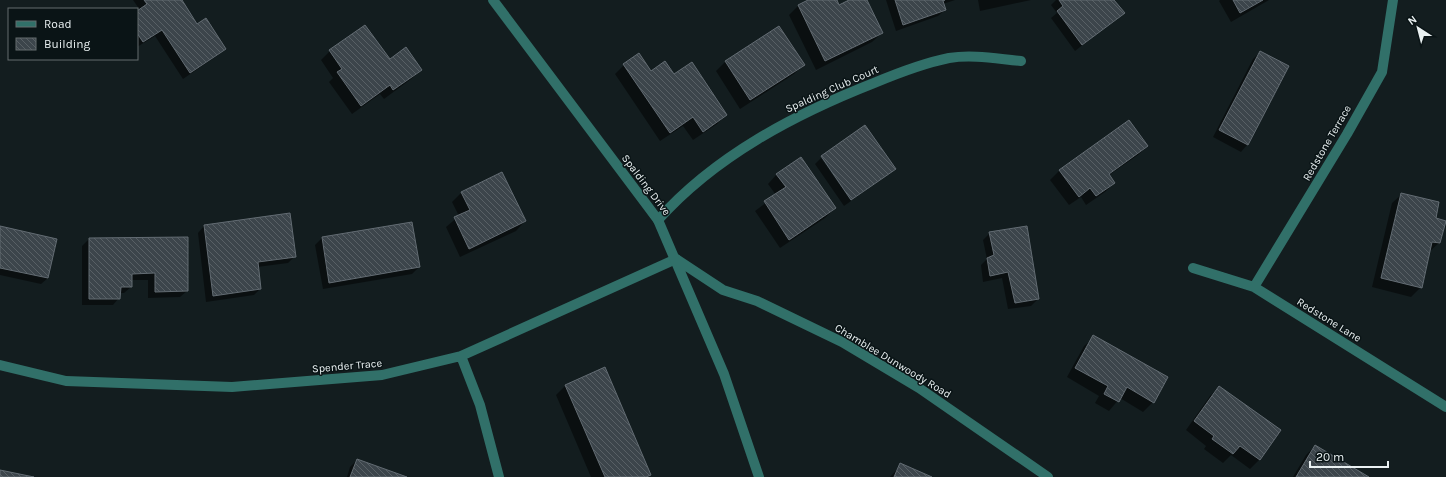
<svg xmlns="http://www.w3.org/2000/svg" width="1446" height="477" viewBox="0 0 1446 477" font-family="Karla,sans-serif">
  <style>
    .shadow { fill: #0007 }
    .building { fill: url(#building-back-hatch); stroke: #636c73 }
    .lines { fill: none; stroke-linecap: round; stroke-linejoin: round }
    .minor { stroke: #317069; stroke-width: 10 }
    .tertiary { stroke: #317069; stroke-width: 10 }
    .labels { text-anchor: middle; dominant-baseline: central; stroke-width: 3; stroke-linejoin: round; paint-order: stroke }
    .street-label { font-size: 11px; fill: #eaf1f2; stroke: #0a1416 }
  </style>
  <defs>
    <pattern id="building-back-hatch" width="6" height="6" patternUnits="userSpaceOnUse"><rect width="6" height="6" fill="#3c454b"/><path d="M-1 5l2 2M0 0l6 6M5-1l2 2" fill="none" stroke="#586065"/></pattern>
  </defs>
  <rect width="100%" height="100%" fill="#131d1f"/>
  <!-- shadow -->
  <path class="shadow" d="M 133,0 L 180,0 L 197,25 L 225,49 L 218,55 L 183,79 L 155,36 L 137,47 L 137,12 L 140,10 Z
    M 810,0 L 836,0 L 839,6 L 852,0 L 866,0 L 882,33 L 872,42 L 816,70 L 789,15 L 798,6 Z
    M 886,0 L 955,0 L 943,4 L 945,10 L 938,16 L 896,31 Z
    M 978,0 L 1031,0 L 980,11 Z
    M 1056,0 L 1113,0 L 1123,13 L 1075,51 L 1051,18 L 1057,13 L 1051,5 Z
    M 1220,0 L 1269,0 L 1231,22 L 1219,1 Z
    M 779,27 L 803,65 L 794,74 L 740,109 L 716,71 L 725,62 Z
    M 330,51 L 421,70 L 411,79 L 384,99 L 380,94 L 352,114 L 329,82 L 333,78 L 321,60 Z
    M 1260,52 L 1288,66 L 1247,145 L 1241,152 L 1213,137 L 1253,59 Z
    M 624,65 L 674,76 L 726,114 L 717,124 L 693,140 L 683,126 L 660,141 L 615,74 Z
    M 1147,146 L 1138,155 L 1109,175 L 1114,183 L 1105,192 L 1086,205 L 1081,197 L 1069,205 L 1050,180 L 1060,170 Z
    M 822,157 L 894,169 L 852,200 Z
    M 821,158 L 851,201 L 844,206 L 815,164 Z
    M 777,174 L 835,208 L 825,218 L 780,248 L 755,211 L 776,195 L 768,184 Z
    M 461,193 L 525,221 L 516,231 L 460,257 L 446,227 L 459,216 L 452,202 Z
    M 1402,194 L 1434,219 L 1445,221 L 1439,243 L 1429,252 L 1421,287 L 1411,297 L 1372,287 L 1392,203 Z
    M 412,223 L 419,267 L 412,274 L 323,289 L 315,245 L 322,238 Z
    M 204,226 L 295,256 L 288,263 L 257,267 L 260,289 L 254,295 L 206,302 L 198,233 Z
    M 0,227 L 48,278 L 41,284 L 0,275 Z
    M 990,233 L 1038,299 L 1031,306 L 1008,309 L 1002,278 L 983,282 L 981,265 L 987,259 L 983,240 Z
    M 187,238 L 187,291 L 180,297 L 148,298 L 148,280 L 131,280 L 131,287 L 124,293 L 120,293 L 119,298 L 113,305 L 82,305 L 82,246 L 89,239 Z
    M 1094,337 L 1167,377 L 1153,402 L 1143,412 L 1120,398 L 1109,411 L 1095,403 L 1099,396 L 1067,377 L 1084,346 Z
    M 566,385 L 649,475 L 647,477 L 591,477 L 556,395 Z
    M 1219,387 L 1280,431 L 1259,460 L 1250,469 L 1231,455 L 1223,463 L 1204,449 L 1206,446 L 1186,430 L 1210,396 Z
    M 1315,446 L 1367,477 L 1293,477 L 1306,455 Z
    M 357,460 L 404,477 L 347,477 L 350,467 Z
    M 901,465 L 929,477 L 890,477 Z"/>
  <!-- building -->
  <path class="building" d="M 144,0 L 182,0 L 197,24 L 206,18 L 226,49 L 190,73 L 162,30 L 143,42 L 137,33 L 137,11 L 147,4 Z
    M 808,0 L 837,0 L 839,5 L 849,0 L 867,0 L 883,33 L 825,61 L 798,5 Z
    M 895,0 L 945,0 L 943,1 L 946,10 L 903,25 Z
    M 1059,0 L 1114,0 L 1125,13 L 1082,45 L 1057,11 L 1063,6 Z
    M 1233,0 L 1263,0 L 1240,13 Z
    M 365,25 L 390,59 L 406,47 L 422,70 L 393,90 L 390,85 L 361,106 L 337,72 L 342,69 L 329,50 Z
    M 779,26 L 805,65 L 750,100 L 725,61 Z
    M 1260,51 L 1289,66 L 1248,145 L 1219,130 Z
    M 639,53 L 651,71 L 665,61 L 674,74 L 692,62 L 727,115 L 703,132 L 693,117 L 670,133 L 623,64 Z
    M 1129,120 L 1148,146 L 1109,174 L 1115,183 L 1096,196 L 1090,188 L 1079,197 L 1059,170 Z
    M 865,125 L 896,169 L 851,200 L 821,156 Z
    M 801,157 L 836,208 L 789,240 L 764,201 L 786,187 L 776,174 Z
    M 502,172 L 526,221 L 469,249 L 454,217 L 470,210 L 461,192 Z
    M 1401,193 L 1439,202 L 1436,218 L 1446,221 L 1440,243 L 1432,242 L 1422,288 L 1381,278 Z
    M 290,213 L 296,257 L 258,262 L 261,289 L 213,296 L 204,225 Z
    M 412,222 L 420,267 L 329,283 L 322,237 Z
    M 0,226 L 57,239 L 48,278 L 0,268 Z
    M 1027,226 L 1039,299 L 1015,303 L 1008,272 L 990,276 L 987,258 L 994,255 L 989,232 Z
    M 188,237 L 188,291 L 155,292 L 155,273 L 132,274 L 132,287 L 121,287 L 120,299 L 89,299 L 89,238 Z
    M 1093,335 L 1168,377 L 1154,403 L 1127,387 L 1119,402 L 1104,394 L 1108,386 L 1075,368 Z
    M 605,367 L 651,475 L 646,477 L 605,477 L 565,385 Z
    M 1219,386 L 1281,430 L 1260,460 L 1240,446 L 1233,454 L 1212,439 L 1214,436 L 1194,421 Z
    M 1315,445 L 1369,477 L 1296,477 Z
    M 357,459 L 407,477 L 350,477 Z
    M 900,463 L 932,477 L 894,477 Z
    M 0,470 L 34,477 L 0,477 Z"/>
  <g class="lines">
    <!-- minor -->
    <path class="minor" d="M 658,220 C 715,156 795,114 874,83 C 898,73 924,63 949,58 C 973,54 998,59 1021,61
      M 1193,268 L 1254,287 L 1446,407
      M 1254,287 L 1347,134 L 1382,72 L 1393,0
      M 461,356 L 480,405 L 499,477
      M 0,365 L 66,381 L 232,387 L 382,375 L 461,356 L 676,259"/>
    <!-- tertiary -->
    <path class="tertiary" d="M 493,0 L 658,220 L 724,374 L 759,477
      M 676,259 L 723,290 L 757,301 L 842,342 L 919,388 L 1048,477"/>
  </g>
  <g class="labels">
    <!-- street labels -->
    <g class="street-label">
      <text transform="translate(832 89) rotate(-24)">Spalding Club Court</text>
      <text transform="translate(1327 143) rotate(-60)">Redstone Terrace</text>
      <text transform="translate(646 185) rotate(53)">Spalding Drive</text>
      <text transform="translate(1329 320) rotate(32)">Redstone Lane</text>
      <text transform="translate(893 361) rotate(31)">Chamblee Dunwoody Road</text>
      <text transform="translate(347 366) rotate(-5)">Spender Trace</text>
    </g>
  </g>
  <!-- legend -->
  <rect x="8" y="8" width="130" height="52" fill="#0a1416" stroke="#646c6e"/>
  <rect x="16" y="21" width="20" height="6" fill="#317069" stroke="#646c6e"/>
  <text x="44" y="28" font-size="12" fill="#eaf1f2">Road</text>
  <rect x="16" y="38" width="20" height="12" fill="url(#building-back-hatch)" stroke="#646c6e"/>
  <text x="44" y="48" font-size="12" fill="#eaf1f2">Building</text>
  <!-- north arrow -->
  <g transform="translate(1418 28) rotate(324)" stroke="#0a1416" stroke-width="3" paint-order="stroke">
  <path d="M0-3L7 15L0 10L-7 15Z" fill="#eaf1f2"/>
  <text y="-6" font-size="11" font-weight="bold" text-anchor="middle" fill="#eaf1f2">N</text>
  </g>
  <!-- scale -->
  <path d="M1310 461v6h78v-6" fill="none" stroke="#eaf1f2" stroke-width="2"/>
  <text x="1316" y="461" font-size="12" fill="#eaf1f2" stroke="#0a1416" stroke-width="3" paint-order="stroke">20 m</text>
</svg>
